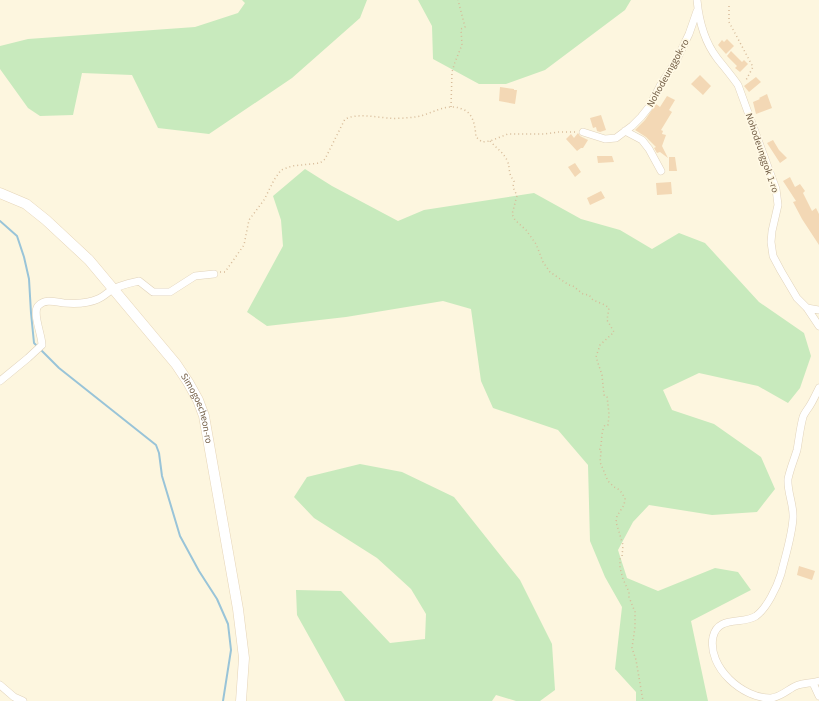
<svg xmlns="http://www.w3.org/2000/svg" width="819" height="701" viewBox="0 0 819 701" font-family="'Source Sans 3',sans-serif">
  <style>
    .green { fill: #c8eabd }
    .lines { fill: none; stroke-linecap: round; stroke-linejoin: round }
    .stream { stroke: #99c4d8; stroke-width: 2 }
    .building { fill: #f3d8b5 }
    .street-casing { stroke: #e1d3bb; stroke-width: 8 }
    .secondary-casing { stroke: #e6d5b8; stroke-width: 11 }
    .path { stroke: #d7bb99; stroke-width: 1.5; stroke-dasharray: 1 3; stroke-linecap: butt }
    .street { stroke: #fff; stroke-width: 7 }
    .secondary { stroke: #fff; stroke-width: 10 }
    .labels { text-anchor: middle; dominant-baseline: central; stroke-width: 3.5; stroke-linejoin: round; paint-order: stroke }
    .street-label { font-size: 10px; fill: #735e46; stroke: #fff9e5 }
  </style>
  <rect width="100%" height="100%" fill="#fdf6df"/>
  <!-- green -->
  <path class="green" d="M 242,0 L 367,0 L 360,18 L 292,78 L 209,134 L 158,128 L 132,75 L 82,73 L 73,115 L 40,116 L 28,108 L 0,69 L 0,46 L 28,39 L 195,27 L 238,13 L 245,3 Z
    M 418,0 L 631,0 L 625,10 L 545,70 L 506,84 L 479,84 L 433,59 L 432,26 Z
    M 305,169 L 332,186 L 398,221 L 424,210 L 534,193 L 581,219 L 620,230 L 652,249 L 679,233 L 705,243 L 759,302 L 804,333 L 811,356 L 800,388 L 788,403 L 758,386 L 699,373 L 663,390 L 672,410 L 714,424 L 761,457 L 775,489 L 757,512 L 712,515 L 649,505 L 633,522 L 618,550 L 627,578 L 658,591 L 715,568 L 738,572 L 751,590 L 691,621 L 708,701 L 636,701 L 636,692 L 615,669 L 622,607 L 605,577 L 590,541 L 588,465 L 558,430 L 493,408 L 481,381 L 471,309 L 443,301 L 346,317 L 267,326 L 247,312 L 283,246 L 281,220 L 273,196 Z
    M 360,464 L 402,472 L 454,497 L 520,580 L 552,644 L 555,690 L 540,701 L 516,701 L 496,695 L 492,701 L 345,701 L 297,615 L 296,590 L 341,591 L 390,643 L 425,639 L 426,614 L 411,589 L 377,558 L 314,518 L 294,497 L 307,477 Z"/>
  <g class="lines">
    <!-- stream -->
    <path class="stream" d="M 0,221 L 17,236 L 24,257 L 29,279 L 31,313 L 34,343 L 37,346
      M 40,349 L 59,368 L 156,445 L 159,453 L 162,476 L 180,536 L 199,571 L 217,599 L 228,624 L 231,650 L 223,701"/>
  </g>
  <!-- building -->
  <path class="building" d="M 727,39 L 734,46 L 726,54 L 718,45 L 722,40 L 724,42 Z
    M 731,51 L 742,62 L 744,60 L 748,64 L 740,72 L 735,68 L 737,66 L 727,56 Z
    M 700,75 L 711,86 L 703,95 L 691,84 Z
    M 756,77 L 761,82 L 749,92 L 744,86 Z
    M 500,87 L 514,89 L 514,90 L 517,90 L 515,104 L 499,101 Z
    M 767,94 L 772,108 L 756,114 L 753,102 L 760,99 L 759,98 Z
    M 667,96 L 675,100 L 669,110 L 672,112 L 661,130 L 663,131 L 662,134 L 666,135 L 662,146 L 668,158 L 660,152 L 657,153 L 654,148 L 656,147 L 646,137 L 635,130 L 645,120 L 656,104 L 660,107 Z
    M 601,115 L 606,130 L 600,132 L 597,131 L 596,127 L 593,128 L 590,118 Z
    M 578,133 L 580,136 L 588,140 L 583,148 L 581,148 L 577,151 L 566,139 L 571,134 L 574,138 Z
    M 773,140 L 779,150 L 787,158 L 780,163 L 767,143 Z
    M 597,156 L 612,156 L 614,162 L 598,163 Z
    M 669,157 L 675,157 L 677,171 L 669,171 Z
    M 575,163 L 581,172 L 575,177 L 568,167 Z
    M 790,177 L 795,187 L 800,184 L 805,191 L 803,193 L 812,211 L 816,208 L 819,214 L 819,245 L 802,219 L 793,202 L 796,201 L 783,181 Z
    M 671,182 L 672,194 L 657,195 L 656,183 Z
    M 601,191 L 605,198 L 590,205 L 587,198 Z
    M 799,566 L 815,571 L 812,580 L 797,575 Z"/>
  <g class="lines">
    <!-- street casing -->
    <g class="street-casing">
      <path id="street" d="M 697,0 C 699,21 704,41 717,58 C 724,67 731,75 738,85 L 776,189 L 778,205 L 772,231 L 771,242 L 773,256 L 781,271 L 797,298 L 807,308 L 819,326
        M 625,131 L 642,140 L 649,149 L 661,171
        M 583,132 L 605,139 L 616,138 L 632,126 L 641,117 L 649,107 L 660,86 L 676,61 L 689,34 L 697,11
        M 807,308 L 819,310
        M 0,381 L 28,358 L 42,345 C 42,335 32,313 38,306 C 45,298 56,302 64,303 C 76,304 87,304 98,299 C 103,297 108,292 113,289 C 121,285 131,283 139,281 L 153,292 L 170,292 L 195,276 L 214,274
        M 819,388 C 816,394 813,401 809,407 C 807,410 804,414 803,417 C 800,428 799,439 797,450 C 794,460 790,469 788,479 C 787,492 794,505 793,518 C 792,536 785,557 781,574 C 777,587 767,608 756,616 C 743,625 718,615 713,637 C 707,667 743,699 771,698 C 782,697 789,688 798,685 C 805,683 812,683 819,681
        M 813,683 L 819,696
        M 0,685 L 14,697 L 23,701"/>
    </g>
    <!-- secondary casing -->
    <g class="secondary-casing">
      <g id="secondary">
        <path id="s1" d="M 0,193 L 26,204 L 46,220 L 89,260 L 176,364 L 188,382 L 198,400 L 204,416 L 238,609 L 244,658 L 241,701"/>
      </g>
    </g>
    <!-- path -->
    <path class="path" d="M 729,6 L 729,22 L 753,67 L 745,82
      M 451,107 L 452,72 L 455,62 L 462,45 L 461,29 L 465,27 L 458,0
      M 490,141 C 496,148 503,152 507,160 C 511,169 507,172 514,181 L 513,187 L 517,196 C 515,202 514,208 512,214 L 515,220 L 526,230 L 536,244 L 543,262 L 550,272 L 569,285 L 573,286 L 583,294 L 589,295 L 593,300 L 605,305 L 609,308 L 607,320 L 614,332 L 600,345 L 596,357 L 602,375 L 604,395 L 607,396 L 609,414 L 608,425 L 605,425 C 600,433 603,444 599,451 L 601,452 L 600,462 L 608,481 L 614,487 L 618,489 L 622,493 L 625,499 L 624,505 L 617,516 L 616,522 L 623,545 L 622,557 L 620,559 L 620,568 L 623,579 L 629,592 L 629,597 L 635,612 L 635,627 L 632,648 L 636,660 L 643,701
      M 220,272 L 225,272 L 244,245 L 249,220 L 264,200 L 274,180 L 281,170 L 292,166 L 320,163 L 325,159 L 345,119 C 359,113 373,117 388,118 C 396,119 406,118 415,117 C 431,115 446,102 462,109 C 474,113 475,127 476,137 L 482,142 L 490,141 L 508,134 L 544,134 L 559,132 L 577,132"/>
    <!-- street -->
    <use href="#street" class="street"/>
    <!-- secondary -->
    <use href="#secondary" class="secondary"/>
  </g>
  <g class="labels">
    <!-- street labels -->
    <g class="street-label">
      <text transform="translate(668 73) rotate(-61)">Nohodeunggok-ro</text>
      <text transform="translate(762 153) rotate(71)">Nohodeunggok 1-ro</text>
      <text stroke="none"><textPath href="#s1" startOffset="298">Simogoecheon-ro</textPath></text>
    </g>
  </g>
</svg>
